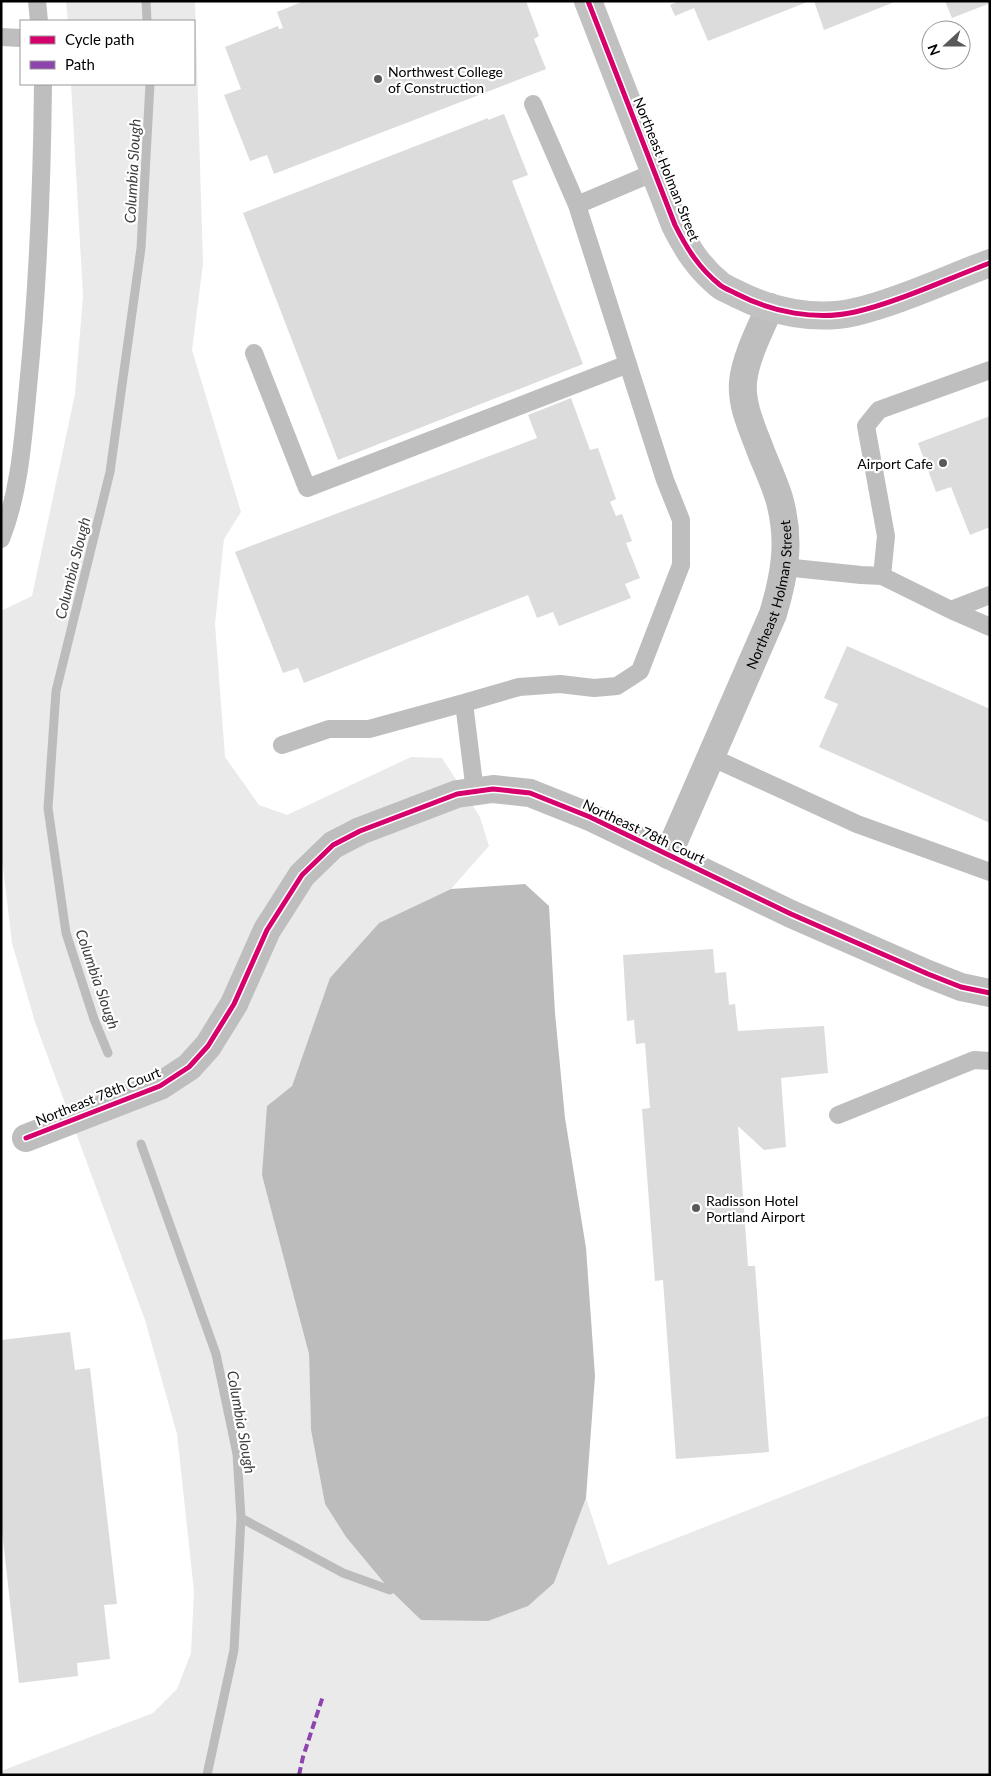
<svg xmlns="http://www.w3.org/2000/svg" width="991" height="1776" viewBox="0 0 991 1776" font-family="Lato,sans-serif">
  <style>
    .green { fill: #eaeaea }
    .water { fill: #bcbcbc }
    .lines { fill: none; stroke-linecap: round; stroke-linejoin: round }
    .stream { stroke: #bcbcbc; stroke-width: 9 }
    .building { fill: #dcdcdc }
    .lane { stroke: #bebebe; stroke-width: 18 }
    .street { stroke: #bebebe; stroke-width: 28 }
    .secondary { stroke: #c1c1c1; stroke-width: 28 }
    .quiet { stroke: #8e44ad; stroke-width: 4; stroke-dasharray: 8 4; stroke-linecap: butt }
    .cycleway-casing { stroke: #fff; stroke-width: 8 }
    .cycleway { stroke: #d6006c; stroke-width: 5 }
    .poi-dot { fill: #595959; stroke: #fff; stroke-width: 2 }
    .labels { text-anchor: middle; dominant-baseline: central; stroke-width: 4.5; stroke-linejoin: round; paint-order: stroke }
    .poi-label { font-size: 14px; fill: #000; stroke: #fff; text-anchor: start }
    .street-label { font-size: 14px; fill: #000; stroke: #fff }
    .water-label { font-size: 15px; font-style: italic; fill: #404040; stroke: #fff }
  </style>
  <rect width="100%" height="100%" fill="#fff"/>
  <!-- green -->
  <path class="green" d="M 66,1 L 195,1 L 203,264 L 192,350 L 241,512 L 224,539 L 215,624 L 225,757 L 259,805 L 287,815 L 411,757 L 442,758 L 480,817 L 489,846 L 451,889 L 379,923 L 331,978 L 292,1086 L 267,1106 L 294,1293 L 309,1354 L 311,1430 L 325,1504 L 346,1537 L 390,1590 L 421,1620 L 554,1583 L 586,1498 L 608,1565 L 990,1415 L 990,1775 L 1,1775 L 1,1771 L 153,1713 L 177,1689 L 191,1653 L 194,1591 L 177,1434 L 145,1320 L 35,1022 L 12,943 L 1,850 L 1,611 L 32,596 L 75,394 L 83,296 L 71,84 L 194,84 L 194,21 L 68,21 Z"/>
  <!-- water -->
  <path class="water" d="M 525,884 L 549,906 L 555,1013 L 565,1118 L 586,1248 L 595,1376 L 586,1498 L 554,1583 L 528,1606 L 488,1621 L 421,1620 L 390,1590 L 346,1537 L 325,1504 L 311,1430 L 309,1354 L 262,1175 L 267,1106 L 292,1086 L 330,978 L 379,923 L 451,889 Z"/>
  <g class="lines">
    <!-- stream -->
    <path class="stream" d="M 146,1 L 147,21
      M 108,1053 L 94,1019 L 66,933 L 48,808 L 56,691 L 110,472 L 141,248 L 150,84
      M 141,1144 L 216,1354 L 237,1454 L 241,1518 L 234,1650 L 207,1775
      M 241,1518 L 343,1573 L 390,1590"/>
  </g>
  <!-- building -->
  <path class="building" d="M 304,1 L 526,1 L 539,36 L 534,39 L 546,69 L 274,174 L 267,155 L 250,161 L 224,95 L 241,89 L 225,47 L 278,26 L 279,29 L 283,28 L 277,12 Z
    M 679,1 L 810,1 L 708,41 L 694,8 L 675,16 L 670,5 Z
    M 814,1 L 897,1 L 824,30 Z
    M 945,1 L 990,1 L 990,7 L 988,4 L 952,18 Z
    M 504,114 L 528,175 L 512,181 L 583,364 L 338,460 L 243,213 L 488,118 L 488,120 Z
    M 571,398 L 590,450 L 598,448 L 616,499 L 610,502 L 616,516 L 622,514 L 632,541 L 626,543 L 640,578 L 625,584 L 631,598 L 559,626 L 553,612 L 537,618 L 528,595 L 304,683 L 298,668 L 283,673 L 235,552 L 537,438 L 528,415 Z
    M 990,416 L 990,527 L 970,535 L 951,487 L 936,492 L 918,443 Z
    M 847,646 L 990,709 L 990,823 L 819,747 L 838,704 L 824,698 Z
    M 713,949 L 715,973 L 726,972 L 729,1005 L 735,1004 L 738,1031 L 824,1026 L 828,1073 L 781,1078 L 786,1147 L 764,1150 L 738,1126 L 748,1266 L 755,1266 L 769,1452 L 676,1459 L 663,1280 L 655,1281 L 642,1109 L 650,1108 L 645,1043 L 636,1044 L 634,1020 L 627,1021 L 623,955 Z
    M 70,1332 L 75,1370 L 90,1368 L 117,1604 L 104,1605 L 110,1659 L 77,1663 L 78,1676 L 19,1683 L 1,1522 L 1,1340 Z"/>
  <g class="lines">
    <!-- lane -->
    <path class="lane" d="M 37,1 L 39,21
      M 1,37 L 21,38
      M 533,104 L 577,205 L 655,172
      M 254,353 L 307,488 L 628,364
      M 1,539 C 20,491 23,438 28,387 C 38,286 42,185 43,84
      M 784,567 L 861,575 L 882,576 L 951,610 L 990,595
      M 882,576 L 886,536 L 866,426 L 879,410 L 990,370
      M 951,610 L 990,627
      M 464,703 L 519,687 L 560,684 L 594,688 L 617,686 L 640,671 L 681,565 L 681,520 L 665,480 L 577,205
      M 282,745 L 329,729 L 369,729 L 464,703 L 475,792
      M 711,757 L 857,824 L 990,872
      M 838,1115 L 974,1060 L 990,1061"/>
    <!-- street -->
    <g class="street">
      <path id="s1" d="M 668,855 L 773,614 C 785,574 791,540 779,498 C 774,482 767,467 761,452 C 753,430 741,406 743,382 C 745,359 760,329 770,307"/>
      <path d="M 26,1138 L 160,1086 L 189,1067 L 208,1046 L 234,1004 L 267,930 L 302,875 L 333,845 L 360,831 L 457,794 L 493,789 L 530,793 L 590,817 L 791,914 L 928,974 L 961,987 L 990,993"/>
    </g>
    <!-- secondary -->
    <path class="secondary" d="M 588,1 L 675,225 C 687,249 699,268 720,285 C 725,289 732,291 737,294 C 772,312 816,321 855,312 C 898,302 947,279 990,263"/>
    <!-- quiet -->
    <path class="quiet" d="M 299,1775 L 303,1757 L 323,1696"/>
    <!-- cycleway casing -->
    <g class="cycleway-casing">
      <path id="cycleway" d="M 588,1 L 675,225 C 687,249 699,268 720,285 C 725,289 732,291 737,294 C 772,312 816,321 855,312 C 898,302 947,279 990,263
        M 26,1138 L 160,1086 L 189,1067 L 208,1046 L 234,1004 L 267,930 L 302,875 L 333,845 L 360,831 L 457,794 L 493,789 L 530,793 L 590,817 L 791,914 L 928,974 L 961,987 L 990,993"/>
    </g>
    <!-- cycleway -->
    <use href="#cycleway" class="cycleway"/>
  </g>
  <!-- markers -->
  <g class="poi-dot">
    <circle cx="378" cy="79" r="5"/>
    <circle cx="943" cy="463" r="5"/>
    <circle cx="696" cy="1208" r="5"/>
  </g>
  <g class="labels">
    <!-- poi labels -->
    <g class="poi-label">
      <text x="388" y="71">Northwest College<tspan x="388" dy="16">of Construction</tspan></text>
      <text x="933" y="463" text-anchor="end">Airport Cafe</text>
      <text x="706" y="1200">Radisson Hotel<tspan x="706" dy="16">Portland Airport</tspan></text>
    </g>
    <!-- street labels -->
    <g class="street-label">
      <text transform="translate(667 169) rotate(68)">Northeast Holman Street</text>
      <text stroke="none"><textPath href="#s1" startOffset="281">Northeast Holman Street</textPath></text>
      <text transform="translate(644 831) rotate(25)">Northeast 78th Court</text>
      <text transform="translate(98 1096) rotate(-22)">Northeast 78th Court</text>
    </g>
    <!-- water labels -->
    <g class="water-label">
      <text transform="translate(132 171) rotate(-87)">Columbia Slough</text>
      <text transform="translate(72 568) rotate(-76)">Columbia Slough</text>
      <text transform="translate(98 979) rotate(71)">Columbia Slough</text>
      <text transform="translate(242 1422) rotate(80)">Columbia Slough</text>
    </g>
  </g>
  <!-- border -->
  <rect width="991" height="1776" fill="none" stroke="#000000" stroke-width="5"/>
  <!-- legend -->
  <rect x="20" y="20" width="175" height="65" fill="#ffffff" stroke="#999999"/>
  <rect x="30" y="36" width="25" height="8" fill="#d6006c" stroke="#999999"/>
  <text x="65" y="45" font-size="15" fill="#000000">Cycle path</text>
  <rect x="30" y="61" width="25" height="8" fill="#8e44ad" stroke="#999999"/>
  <text x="65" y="70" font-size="15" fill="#000000">Path</text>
  <!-- north arrow -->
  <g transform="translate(946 45) rotate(249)"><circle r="24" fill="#ffffff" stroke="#999999"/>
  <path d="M0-4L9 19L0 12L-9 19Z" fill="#595959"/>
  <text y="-8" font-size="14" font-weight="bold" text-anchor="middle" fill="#000000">N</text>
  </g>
</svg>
